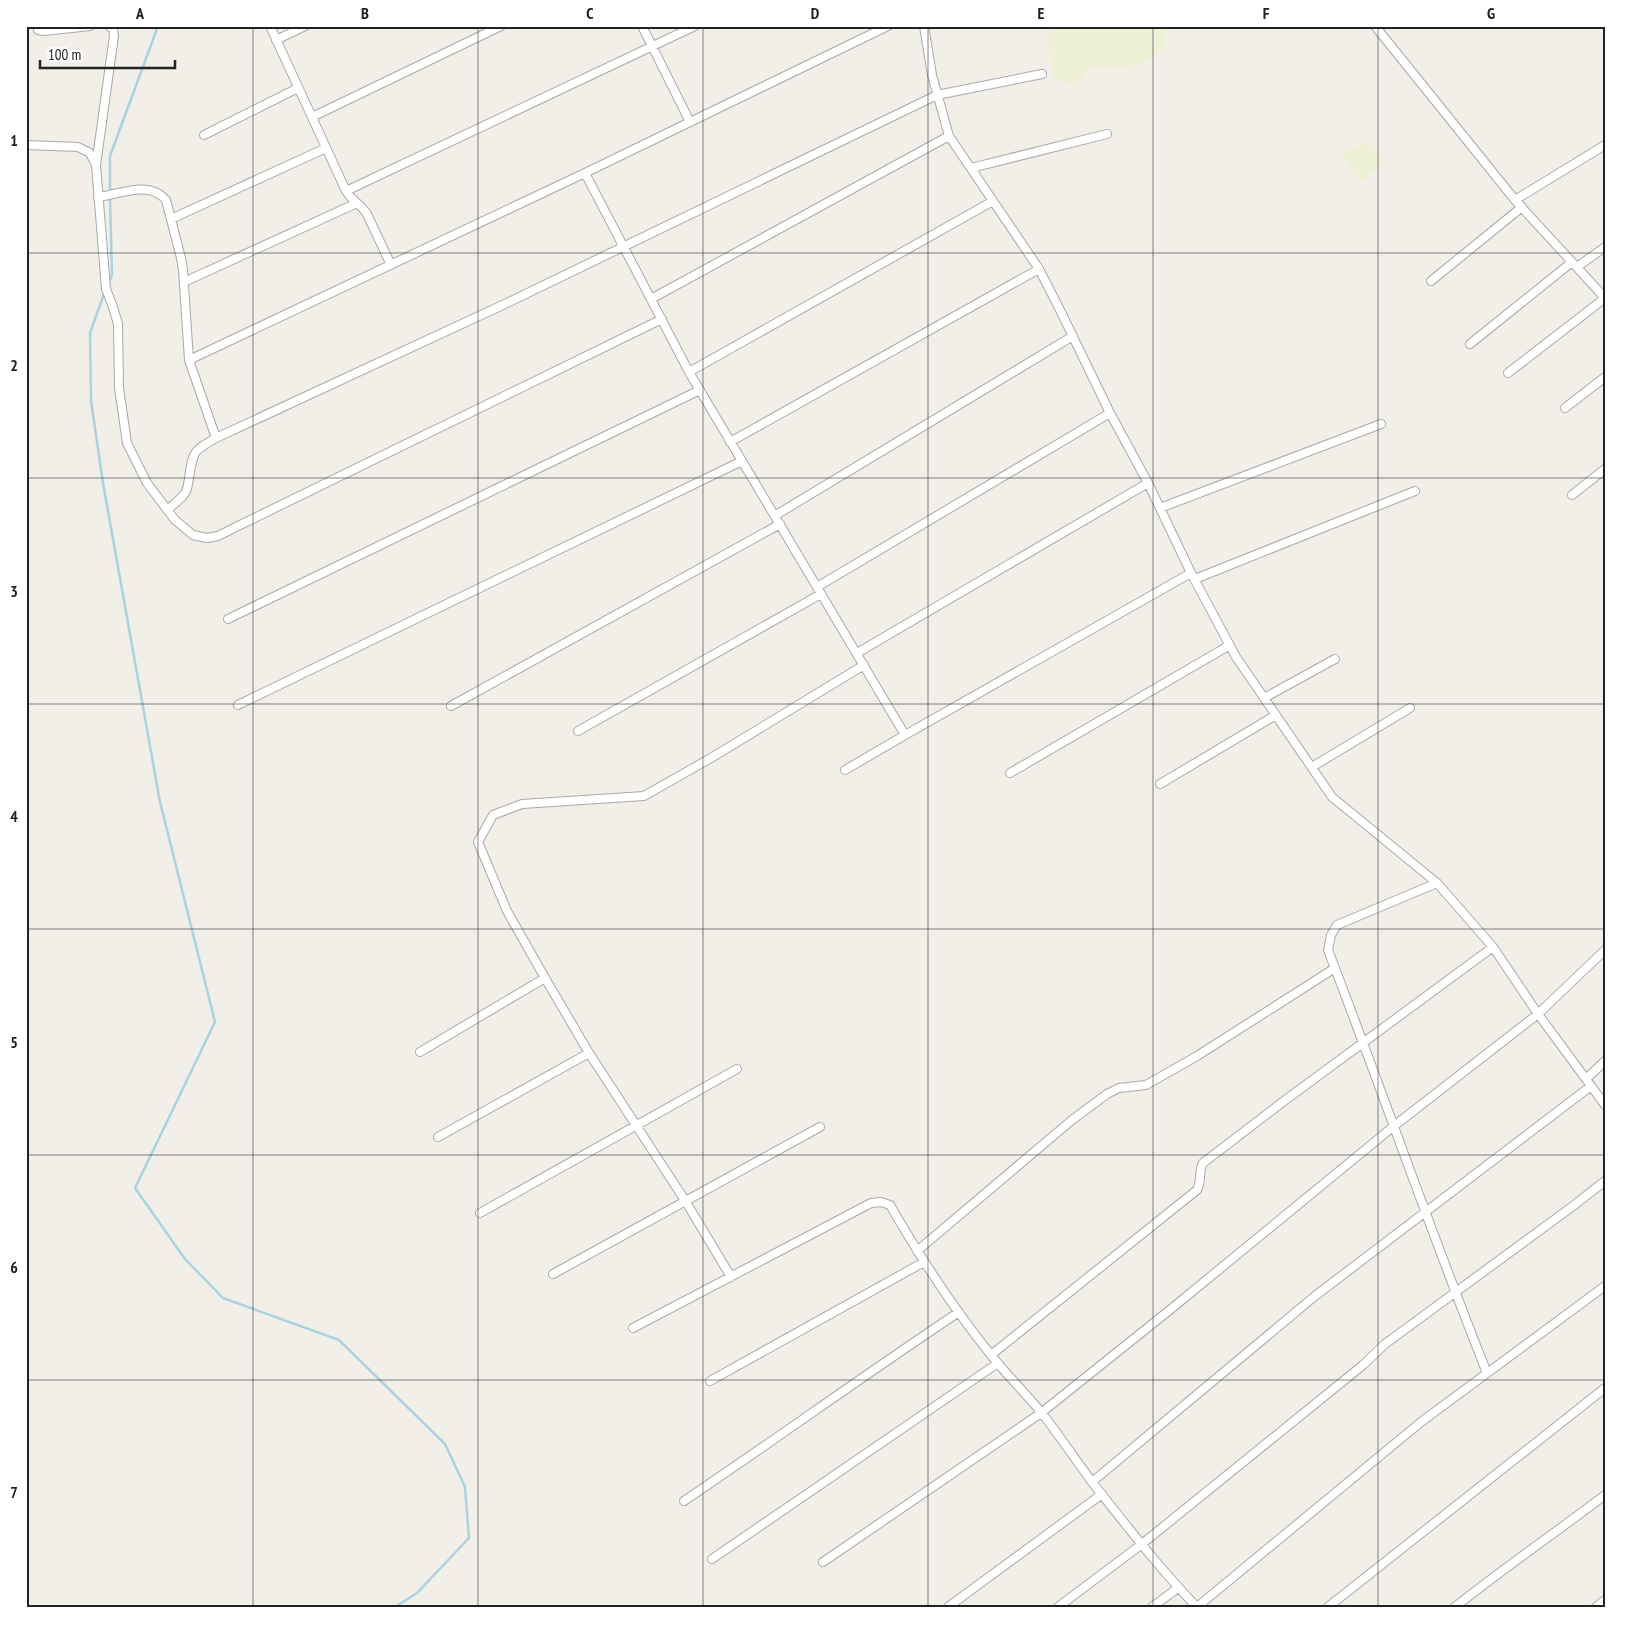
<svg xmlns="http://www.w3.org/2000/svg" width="1631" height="1633" viewBox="0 0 1631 1633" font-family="'PT Sans Narrow',sans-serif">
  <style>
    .farmland { fill: #eef0d5 }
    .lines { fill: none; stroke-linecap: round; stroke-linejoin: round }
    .stream { stroke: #aad3df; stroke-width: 2.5 }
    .minor-casing { stroke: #a9a9a9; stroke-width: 10 }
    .minor { stroke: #fff; stroke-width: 8 }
    .grid { fill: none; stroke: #222; stroke-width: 1; stroke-opacity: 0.55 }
    .neatline { fill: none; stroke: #222; stroke-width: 2 }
    .grid-label { font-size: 16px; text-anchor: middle; font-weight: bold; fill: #222 }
  </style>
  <rect width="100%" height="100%" fill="#f2efe9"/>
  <!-- farmland -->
  <path class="farmland" d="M 1053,26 L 1165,26 L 1165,50 L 1138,65 L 1111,69 L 1088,66 L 1076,88 L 1052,76 L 1048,34 Z
    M 1364,141 L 1384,162 L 1362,181 L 1341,157 Z"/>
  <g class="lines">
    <!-- stream -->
    <path class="stream" d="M 110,192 L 110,156 L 158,26
      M 108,284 L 112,275 L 110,197
      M 105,291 L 90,333 L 91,401 L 103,483 L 160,802 L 215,1022 L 135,1188 L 185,1259 L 223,1298 L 339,1340 L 445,1444 L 465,1487 L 469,1538 L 417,1593 L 395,1607"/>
    <!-- minor casing -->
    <g class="minor-casing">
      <path id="minor" d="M 37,26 L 38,30 L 44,31 L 90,26
        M 270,26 L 346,191 C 352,201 362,205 367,214 L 391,265
        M 642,26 L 690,122
        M 924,26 L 932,75 L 949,136 L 1039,269 L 1060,310 L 1110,413 L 1148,483 L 1191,573 L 1236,657 L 1332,797 L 1437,883 L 1493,947 L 1538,1014 L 1605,1105
        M 1375,26 L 1515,200 L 1605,298
        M 276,40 L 305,26
        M 312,117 L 501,26
        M 204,135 L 298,88
        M 26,145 L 78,147 L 90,153 L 96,165 L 106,289 L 113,307 L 118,324 L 119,388 L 127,443 L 147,483 L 175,520 L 193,535 L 207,538 L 218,536 L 236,527 L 662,319
        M 96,165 L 114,36 L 113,29 L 109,26
        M 971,168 L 1107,134
        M 585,173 L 689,372 L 905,735
        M 346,191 L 695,26
        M 98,197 C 121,194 149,180 166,200 L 181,258 L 183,270 L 189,360 L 216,438
        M 1515,200 L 1605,145
        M 171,219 L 326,148
        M 1577,267 L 1605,247
        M 1431,281 L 1522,207
        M 184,282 L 357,203
        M 651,299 L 949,136
        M 1470,344 L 1572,262
        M 189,360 L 585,173 L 888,26
        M 689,372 L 993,201
        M 1508,373 L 1605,298
        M 1565,408 L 1605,377
        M 730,442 L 1039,269
        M 1572,495 L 1605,469
        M 1160,508 L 1381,424
        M 167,510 C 173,505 181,499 185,493 C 188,489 188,483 189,478 C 193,451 193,451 216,438 L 507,303 L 937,95 L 1042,74
        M 776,515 L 1073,336
        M 1195,579 L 1415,491
        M 817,587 L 1110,413
        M 228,619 L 700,390
        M 857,653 L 1148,483
        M 1264,698 L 1335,659
        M 238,705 L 742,461
        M 451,706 L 780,524
        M 578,731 L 821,594
        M 1312,767 L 1410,708
        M 845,770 L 905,735 L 1191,573
        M 1010,773 L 1230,645
        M 1160,784 L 1276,715
        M 1437,883 L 1337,925 L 1331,935 L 1328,950 C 1382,1090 1431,1233 1487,1373
        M 420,1052 L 545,978
        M 1586,1079 L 1605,1061
        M 438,1137 L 589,1053
        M 480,1213 L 737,1069
        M 917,1251 L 1072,1120 L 1107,1094 L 1119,1088 L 1146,1085 L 1197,1056 L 1335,968
        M 553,1274 L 820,1127
        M 731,1277 L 686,1202 L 589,1053 L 545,978 L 507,911 L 478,842 L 493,815 L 522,804 L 644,796 L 711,758 L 864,665
        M 633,1328 L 871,1203 L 881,1202 L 890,1205 C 920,1257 953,1308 991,1355 C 1007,1375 1025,1393 1041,1412 C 1059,1435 1075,1459 1092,1482 C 1126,1525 1159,1568 1197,1607
        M 991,1355 L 1197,1190 C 1202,1182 1198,1172 1203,1163 L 1284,1101 L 1493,947
        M 710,1381 L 924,1262
        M 1092,1482 L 1315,1296 L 1591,1086
        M 684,1501 C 776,1439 866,1374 959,1312
        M 712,1559 L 998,1363
        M 823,1562 L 1041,1413 L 1171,1309 L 1394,1126 L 1538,1014 L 1605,950
        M 948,1607 L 1102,1494
        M 1058,1607 L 1142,1544 L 1363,1365 L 1385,1344 L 1573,1206 L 1605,1181
        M 1152,1607 L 1178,1588
        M 1197,1607 L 1421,1422 L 1605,1286
        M 1328,1607 L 1605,1388
        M 1455,1607 C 1504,1568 1555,1533 1605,1495
        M 1596,1607 L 1605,1600"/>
    </g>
    <!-- minor -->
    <use href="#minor" class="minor"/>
  </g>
  <!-- grid -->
  <path class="grid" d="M 253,26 L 253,1607M 478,26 L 478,1607M 703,26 L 703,1607M 928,26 L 928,1607M 1153,26 L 1153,1607M 1378,26 L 1378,1607M 26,253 L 1605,253M 26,478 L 1605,478M 26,704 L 1605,704M 26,929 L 1605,929M 26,1155 L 1605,1155M 26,1380 L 1605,1380"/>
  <!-- border -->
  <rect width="1631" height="1633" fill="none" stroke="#ffffff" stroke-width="55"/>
  <!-- scale -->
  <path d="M40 60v8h135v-8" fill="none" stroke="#222222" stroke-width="2.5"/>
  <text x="48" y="60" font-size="15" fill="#222222" stroke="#ffffff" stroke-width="4" paint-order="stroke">100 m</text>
  <rect x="28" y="28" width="1576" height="1578" class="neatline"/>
  <g class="grid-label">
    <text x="140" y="19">A</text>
    <text x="365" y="19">B</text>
    <text x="590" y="19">C</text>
    <text x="815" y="19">D</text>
    <text x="1041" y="19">E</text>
    <text x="1266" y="19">F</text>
    <text x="1491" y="19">G</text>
    <text x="14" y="146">1</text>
    <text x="14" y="371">2</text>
    <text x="14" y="597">3</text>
    <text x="14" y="822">4</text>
    <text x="14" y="1048">5</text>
    <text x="14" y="1273">6</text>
    <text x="14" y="1498">7</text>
  </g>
</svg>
